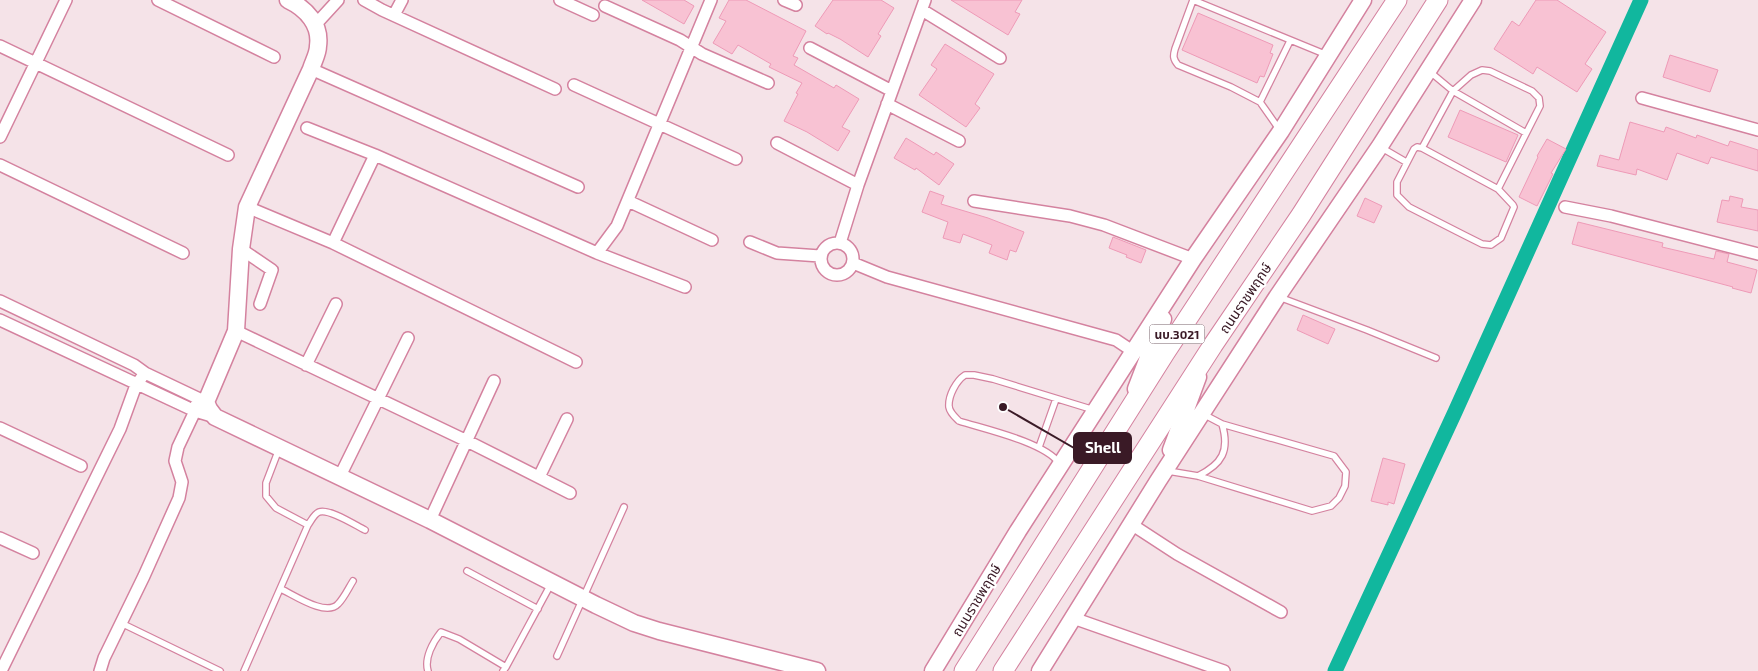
<svg xmlns="http://www.w3.org/2000/svg" width="1758" height="671" viewBox="0 0 1758 671" font-family="'Exo 2','Noto Sans Thai',sans-serif">
  <style>
    .lines { fill: none; stroke-linecap: round; stroke-linejoin: round }
    .canal { stroke: #11b79e; stroke-width: 15 }
    .building { fill: #f8c2d3; stroke: #ee9ab7 }
    .lane-casing { stroke: #d4829f; stroke-width: 8 }
    .street-casing { stroke: #d4829f; stroke-width: 14 }
    .secondary-casing { stroke: #d4829f; stroke-width: 19 }
    .primary-casing { stroke: #d4829f; stroke-width: 21 }
    .lane { stroke: #fff; stroke-width: 5.5 }
    .street { stroke: #fff; stroke-width: 11 }
    .secondary { stroke: #fff; stroke-width: 16 }
    .primary { stroke: #fff; stroke-width: 19 }
    .labels { text-anchor: middle; dominant-baseline: central; stroke-width: 4.5; stroke-linejoin: round; paint-order: stroke }
    .shield { fill: #fff; stroke: #755f67; stroke-width: 1 }
    .shield-label { font-size: 12px; font-weight: bold; fill: #3a1a26 }
    .street-label { font-size: 14px; fill: #3a1a26; stroke: #fff }
    .leader { fill: none; stroke: #3a1a26; stroke-width: 2 }
    .callout-dot { fill: #3a1a26; stroke: #fff; stroke-width: 2 }
    .callout { fill: #3a1a26; stroke: #3a1a26; stroke-width: 2 }
    .callout-label { font-size: 15px; text-anchor: middle; font-weight: bold; fill: #fff }
  </style>
  <rect width="100%" height="100%" fill="#f5e3e8"/>
  <g class="lines">
    <!-- canal -->
    <path class="canal" d="M 1335,671 L 1455,412 L 1641,0"/>
  </g>
  <!-- building -->
  <path class="building" d="M 642,0 L 684,0 L 694,6 L 684,24 Z
    M 729,0 L 746,0 L 806,31 L 793,56 L 798,58 L 794,65 L 834,88 L 836,85 L 859,99 L 842,127 L 850,131 L 838,151 L 807,132 L 784,121 L 798,94 L 796,93 L 802,83 L 769,67 L 771,64 L 738,45 L 732,54 L 713,43 L 726,21 L 719,18 Z
    M 833,0 L 881,0 L 894,8 L 878,34 L 881,36 L 868,57 L 840,39 L 828,33 L 827,34 L 815,26 Z
    M 951,0 L 1022,0 L 1015,12 L 1020,14 L 1008,35 Z
    M 1536,0 L 1557,0 L 1606,32 L 1585,64 L 1592,69 L 1577,92 L 1537,67 L 1533,74 L 1494,49 L 1512,21 L 1519,26 Z
    M 1198,13 L 1273,45 L 1270,53 L 1273,54 L 1264,77 L 1260,76 L 1257,83 L 1182,50 Z
    M 945,44 L 994,74 L 975,104 L 980,108 L 966,127 L 919,95 L 937,69 L 931,65 Z
    M 1670,55 L 1718,70 L 1710,92 L 1663,77 Z
    M 1460,110 L 1518,135 L 1506,162 L 1448,137 Z
    M 1630,122 L 1664,132 L 1666,127 L 1696,138 L 1697,135 L 1728,146 L 1730,141 L 1758,150 L 1758,171 L 1711,157 L 1708,164 L 1677,153 L 1667,180 L 1637,169 L 1636,175 L 1597,166 L 1600,155 L 1619,160 Z
    M 906,138 L 934,155 L 936,152 L 954,164 L 939,185 L 916,168 L 915,170 L 894,158 Z
    M 1547,139 L 1566,149 L 1551,173 L 1553,174 L 1537,206 L 1519,197 L 1538,157 L 1537,156 Z
    M 930,191 L 944,196 L 941,204 L 988,218 L 1024,232 L 1016,252 L 1010,250 L 1007,260 L 989,253 L 992,245 L 963,234 L 960,243 L 943,238 L 948,222 L 922,212 Z
    M 1730,196 L 1743,199 L 1741,207 L 1758,210 L 1758,231 L 1717,222 L 1722,200 L 1729,201 Z
    M 1365,198 L 1382,206 L 1374,223 L 1357,216 Z
    M 1578,222 L 1663,243 L 1662,247 L 1705,257 L 1714,259 L 1716,251 L 1729,254 L 1727,262 L 1757,270 L 1751,293 L 1732,288 L 1733,287 L 1572,244 Z
    M 1113,237 L 1146,250 L 1141,263 L 1126,257 L 1127,255 L 1109,248 Z
    M 1303,315 L 1335,329 L 1328,344 L 1297,330 Z
    M 1383,458 L 1405,464 L 1394,504 L 1388,502 L 1388,505 L 1371,501 Z"/>
  <g class="lines">
    <!-- lane casing -->
    <g class="lane-casing">
      <path id="lane" d="M 1193,0 L 1175,49 C 1173,56 1173,59 1178,65 L 1231,87 L 1260,102 L 1279,129
        M 1193,0 L 1327,55
        M 1429,71 L 1453,91 L 1526,133
        M 1260,102 L 1290,41
        M 1417,147 L 1422,148 L 1498,189 L 1513,205 L 1514,207 L 1501,238 L 1491,245 L 1482,244 L 1466,236 L 1409,207 L 1397,195 L 1397,182 L 1414,149 Z
        M 1382,148 L 1406,162
        M 1422,148 L 1453,91 L 1471,75 L 1482,70 L 1490,71 L 1532,91 L 1539,98 L 1540,106 L 1498,189
        M 1279,297 L 1367,330 L 1436,358
        M 1039,447 L 1056,399
        M 279,449 L 266,483 L 266,496 L 276,508 L 308,525
        M 1059,463 C 1044,442 984,429 959,421 C 955,417 950,413 949,407 C 948,396 956,381 965,375 L 974,375 L 993,379 L 1094,410
        M 1168,471 L 1198,476 L 1312,511 L 1331,506 L 1339,498 L 1345,486 L 1346,472 L 1334,456 L 1222,424 L 1203,414
        M 1198,476 C 1222,464 1230,451 1222,424
        M 467,571 L 538,609
        M 281,589 C 294,595 326,617 338,604 C 344,598 348,589 353,581
        M 121,623 L 220,671
        M 557,656 L 624,507
        M 506,667 L 551,584
        M 244,671 L 308,525 C 311,521 314,514 319,512 C 329,508 355,525 365,530
        M 428,671 C 424,658 433,642 441,632 L 459,639 L 506,667 L 503,671"/>
    </g>
    <!-- street casing -->
    <g class="street-casing">
      <path id="street" d="M 158,0 L 274,57
        M 364,0 L 382,10 L 555,89
        M 560,0 L 593,15
        M 784,0 L 796,5
        M 605,6 L 680,40 L 702,54 L 768,83
        M 922,10 L 1000,58
        M 394,15 L 402,0
        M 316,24 L 338,0
        M 0,46 L 228,155
        M 810,48 L 892,91
        M 311,69 L 578,187
        M 574,85 L 736,159
        M 1642,98 L 1758,130
        M 887,104 L 959,141
        M 307,128 L 375,155
        M 0,137 L 66,0
        M 777,143 L 858,185
        M 0,165 L 183,253
        M 628,201 L 712,240
        M 974,201 L 1070,216 L 1104,225 L 1193,259
        M 247,207 L 333,243 L 576,362
        M 1565,207 L 1611,216 L 1758,254
        M 750,242 L 777,253 L 820,256
        M821 259a16 16 0 1 1 32 0a16 16 0 1 1-32 0Z
        M 333,243 L 375,155 L 597,253 L 685,287
        M 840,243 L 858,185 L 925,0
        M 241,249 L 272,270 L 260,304
        M 597,253 L 617,226 L 711,0
        M 853,263 L 887,277 L 1116,340 L 1134,352
        M 0,301 L 134,365 L 145,373 L 206,402
        M 0,320 L 195,411 L 196,405
        M 236,331 L 467,441 L 570,493
        M 306,365 L 336,304
        M 0,428 L 81,466
        M 340,476 L 408,338
        M 539,477 L 567,419
        M 430,520 L 494,381
        M 1131,524 L 1177,554 L 1281,612
        M 0,538 L 33,553
        M 1073,618 L 1224,671
        M 1,671 L 120,429 L 136,385 L 145,373
        M 100,671 L 104,658 L 144,576 L 179,498 L 182,482 L 175,461 L 178,447 L 195,411 L 215,417"/>
    </g>
    <!-- secondary casing -->
    <g class="secondary-casing">
      <path id="secondary" d="M 288,0 C 307,9 321,25 318,46 C 318,54 313,62 311,69 L 247,207 L 241,249 L 236,331 L 206,402 L 209,409 L 215,417 L 430,520 L 596,605 L 634,623 L 659,631 L 817,671
        M 1136,389 L 1163,319
        M 1171,450 L 1198,377
        M 933,671 L 1018,531 L 1193,259 L 1281,131 L 1363,0
        M 1040,671 L 1158,481 L 1277,297 L 1380,146 L 1473,0"/>
    </g>
    <!-- primary casing -->
    <g class="primary-casing">
      <path id="primary" d="M 964,671 L 1165,353 L 1397,0
        M 1003,671 L 1213,345 L 1301,215 L 1438,0"/>
    </g>
    <!-- lane -->
    <use href="#lane" class="lane"/>
    <!-- street -->
    <use href="#street" class="street"/>
    <!-- secondary -->
    <use href="#secondary" class="secondary"/>
    <!-- primary -->
    <use href="#primary" class="primary"/>
  </g>
  <g class="labels">
    <!-- shield labels -->
    <rect class="shield" x="1149.5" y="324.5" width="55" height="19" rx="4"/>
    <g class="shield-label">
      <text x="1177" y="334">นบ.3021</text>
    </g>
    <!-- street labels -->
    <g class="street-label">
      <text transform="translate(1245 298) rotate(-56)">ถนนราชพฤกษ์</text>
      <text transform="translate(976 600) rotate(-59)">ถนนราชพฤกษ์</text>
    </g>
  </g>
  <!-- callouts -->
  <path class="leader" d="M1003 407L1074 448"/>
  <circle class="callout-dot" cx="1003" cy="407" r="5"/>
  <rect class="callout" x="1074" y="433" width="57" height="30" rx="5"/>
  <g class="callout-label">
    <text x="1103" y="453">Shell</text>
  </g>
</svg>
